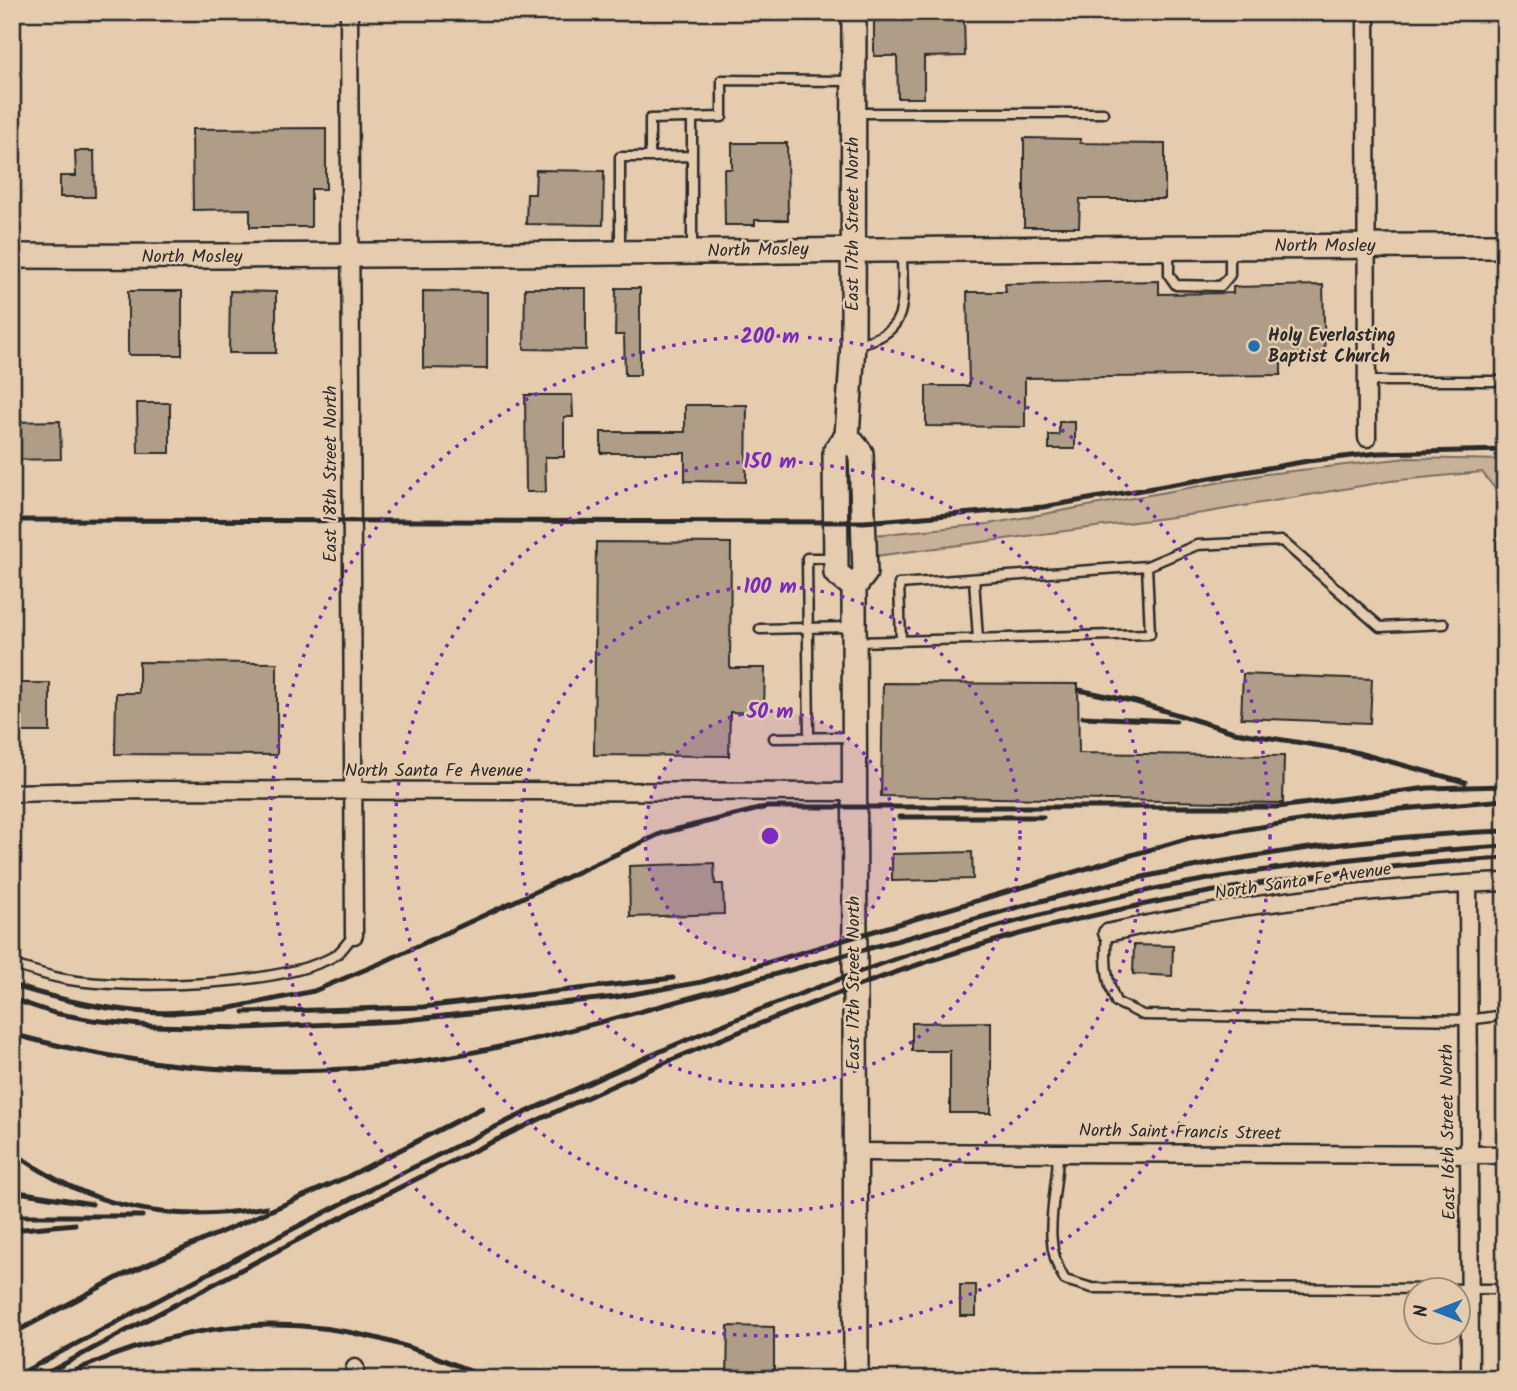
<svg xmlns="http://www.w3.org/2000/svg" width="1517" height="1391" viewBox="0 0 1517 1391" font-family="Kalam,sans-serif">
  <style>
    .green { fill: #c7b199; stroke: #796e62; stroke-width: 2 }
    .building { fill: #af9d88; stroke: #2b2b2b; stroke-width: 2 }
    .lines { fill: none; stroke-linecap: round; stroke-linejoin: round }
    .lane-casing { stroke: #2b2b2b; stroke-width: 13 }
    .street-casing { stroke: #2b2b2b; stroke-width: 21 }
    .secondary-casing { stroke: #2b2b2b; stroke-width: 28 }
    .lane { stroke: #e6ccae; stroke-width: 8 }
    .street { stroke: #e6ccae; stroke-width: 16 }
    .secondary { stroke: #e6ccae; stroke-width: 23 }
    .rail { stroke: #2b2b2b; stroke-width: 5 }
    .ring { fill: none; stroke: #7b2cbf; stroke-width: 3.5; stroke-dasharray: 3.5 7 }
    .poi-dot { fill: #1f6fb2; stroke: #e6ccae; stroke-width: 2.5 }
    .labels { text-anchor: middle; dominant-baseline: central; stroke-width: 5; stroke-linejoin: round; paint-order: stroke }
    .street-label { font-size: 18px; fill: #2b2b2b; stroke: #e6ccae }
    .poi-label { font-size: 18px; font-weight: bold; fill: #2b2b2b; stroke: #e6ccae; text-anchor: start }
    .centre { fill: #7b2cbf; stroke: #e6ccae; stroke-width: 3.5 }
    .ring-label { font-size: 21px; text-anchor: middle; font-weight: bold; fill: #7b2cbf; stroke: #e6ccae; stroke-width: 5; stroke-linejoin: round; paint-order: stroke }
  </style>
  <rect width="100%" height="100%" fill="#e6ccae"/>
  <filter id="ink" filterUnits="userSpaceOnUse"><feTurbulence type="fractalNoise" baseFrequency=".0143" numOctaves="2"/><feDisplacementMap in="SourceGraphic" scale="14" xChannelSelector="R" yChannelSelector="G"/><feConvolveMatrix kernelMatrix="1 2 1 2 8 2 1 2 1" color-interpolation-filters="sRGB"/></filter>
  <g filter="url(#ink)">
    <!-- green -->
    <path class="green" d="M 1407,458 L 1505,460 L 1505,655 L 1498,655 L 1496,490 L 1482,472 L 1390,481 L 1203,513 L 875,556 L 875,535 L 988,524 L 1266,474 Z"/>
    <!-- building -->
    <path class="building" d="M 964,18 L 965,56 L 924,57 L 924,98 L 898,98 L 897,56 L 874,56 L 874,19 Z
      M 326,128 L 326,189 L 311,189 L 311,227 L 250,227 L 250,209 L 193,210 L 192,129 Z
      M 1024,138 L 1080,139 L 1080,143 L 1165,144 L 1165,199 L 1080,199 L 1079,227 L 1024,227 Z
      M 732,143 L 787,143 L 788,220 L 755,220 L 755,225 L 725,225 L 724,169 L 732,169 Z
      M 75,151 L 94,151 L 95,197 L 60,197 L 60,176 L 76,176 Z
      M 536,170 L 604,171 L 603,225 L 526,224 L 527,194 L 535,194 Z
      M 1159,281 L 1159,294 L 1233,293 L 1233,287 L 1323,285 L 1325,362 L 1281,363 L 1281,375 L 1025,378 L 1025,427 L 926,426 L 926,386 L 969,386 L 967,292 L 1006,292 L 1005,284 Z
      M 525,288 L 586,288 L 586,350 L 524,349 Z
      M 616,288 L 640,288 L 640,375 L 625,375 L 624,335 L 615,335 Z
      M 128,291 L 182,291 L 182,355 L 128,355 Z
      M 230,291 L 276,292 L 276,353 L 229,353 Z
      M 423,291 L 487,292 L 487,369 L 423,368 Z
      M 525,395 L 572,395 L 573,417 L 564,417 L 564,457 L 545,457 L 546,492 L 526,492 Z
      M 137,403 L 170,403 L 170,453 L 138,453 Z
      M 685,405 L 747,405 L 746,482 L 685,481 L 685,453 L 601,453 L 601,432 L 685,432 Z
      M 60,421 L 61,459 L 12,460 L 12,422 Z
      M 1059,422 L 1075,422 L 1075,449 L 1049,449 L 1049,435 L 1059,435 Z
      M 596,542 L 731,543 L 730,668 L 765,668 L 764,713 L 730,712 L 729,756 L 594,755 Z
      M 139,662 L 277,663 L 277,755 L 115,754 L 116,693 L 139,693 Z
      M 1243,674 L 1372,679 L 1370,723 L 1241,718 Z
      M 12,683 L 50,683 L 50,732 L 12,732 Z
      M 883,683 L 1078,684 L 1079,753 L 1284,756 L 1283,803 L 881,796 Z
      M 972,852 L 973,879 L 892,881 L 892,854 Z
      M 714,863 L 715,884 L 723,884 L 724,914 L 630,917 L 629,866 Z
      M 1134,945 L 1173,946 L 1172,976 L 1133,974 Z
      M 991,1022 L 991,1113 L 950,1113 L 950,1051 L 912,1051 L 912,1023 Z
      M 960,1285 L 976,1285 L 976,1316 L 960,1316 Z
      M 728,1326 L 774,1327 L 774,1379 L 727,1379 Z"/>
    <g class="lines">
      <!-- lane casing -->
      <g class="lane-casing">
        <path id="lane" d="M 856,113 L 1103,113
          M 692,118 L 692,249
          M 650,157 L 692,156
          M 1169,250 L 1169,275 L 1176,285 L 1221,286 L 1230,275 L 1230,251
          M 620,251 L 620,157 L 650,157 L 650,119 L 722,117 L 722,80 L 850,81
          M 856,344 C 913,334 902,299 902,252
          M 1367,381 L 1505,381
          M 1147,566 L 1197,545 L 1282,541 L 1380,627 L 1444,624
          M 974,579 L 978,639
          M 760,629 L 851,627
          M 857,642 L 1150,634 L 1147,566 L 899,584 L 901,641
          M 774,738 L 852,737
          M 809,738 L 807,558 L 834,558
          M 1107,933 C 1105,959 1105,978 1116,1002 L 1143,1015 L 1467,1020 L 1505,1015
          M 12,965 C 29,969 47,976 64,979 C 127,990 282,987 336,955 C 343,950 348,941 354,935
          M 1058,1152 C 1058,1196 1039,1240 1065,1280 L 1092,1288 L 1505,1289"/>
      </g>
      <!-- street casing -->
      <g class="street-casing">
        <path id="street" d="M 349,12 L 354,935
          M 1366,12 L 1367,438
          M 12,793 L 138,790 L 856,792
          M 1468,885 L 1470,1379
          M 1107,933 C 1237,903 1372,888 1505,882
          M 854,1152 L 1505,1155
          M 355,1368 L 355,1379"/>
      </g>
      <!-- secondary casing -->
      <g class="secondary-casing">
        <path id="secondary" d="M 854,12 L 853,345 L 847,436 L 835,452 L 836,573 L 854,587
          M 12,256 C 510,258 1007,245 1505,246
          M 847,436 L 861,453 L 865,573 L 854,587 L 856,1379"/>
      </g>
      <!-- lane -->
      <use href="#lane" class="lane"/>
      <!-- street -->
      <use href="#street" class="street"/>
      <!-- secondary -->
      <use href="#secondary" class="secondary"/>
      <!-- rail -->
      <path class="rail" d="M 1449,12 L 1472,18
        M 12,520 L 864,522 L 1043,507 L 1308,461 L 1378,453 L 1505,450
        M 1079,690 L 1136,702 L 1234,732 L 1351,751 L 1465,782
        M 1083,717 L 1176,721
        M 899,817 L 1043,817
        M 12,985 C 65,1002 118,1013 174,1013
        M 12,999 L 54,1013 L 92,1020 L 151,1026 L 245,1028 L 398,1021 L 616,997 L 702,982 L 1189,838 L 1344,814 L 1505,800
        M 244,1012 L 423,1007 L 673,978
        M 166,1013 L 226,1009 L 314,991 L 381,963 L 662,833 L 767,807 L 1278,807 L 1428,788 L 1505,786
        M 12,1034 C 144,1070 287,1081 422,1061 C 505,1049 586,1026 668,1004 C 786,972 904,938 1022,906 C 1180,864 1341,837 1505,831
        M 12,1151 C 89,1209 173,1225 266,1207
        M 12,1191 L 92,1204
        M 12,1216 L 142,1216
        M 12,1230 L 75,1224
        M 12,1334 L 121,1276 L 347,1177 L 482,1108
        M 12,1378 C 311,1219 606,1055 928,948 C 1114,886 1310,858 1505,846
        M 36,1379 C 281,1248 523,1115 782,1015 C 850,988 920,962 991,942 C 1159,894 1330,868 1505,858
        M 57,1379 C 207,1308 337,1306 487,1379"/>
    </g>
  </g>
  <!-- distance rings -->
  <circle cx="770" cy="836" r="125" fill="#7b2cbf" fill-opacity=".12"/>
  <g class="ring">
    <circle cx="770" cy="836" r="125"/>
    <circle cx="770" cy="836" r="250"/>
    <circle cx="770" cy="836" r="375"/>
    <circle cx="770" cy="836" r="500"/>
  </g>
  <!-- markers -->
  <circle class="poi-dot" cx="1254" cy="346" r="7"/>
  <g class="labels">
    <!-- street labels -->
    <g class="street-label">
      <text transform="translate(853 224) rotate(-90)">East 17th Street North</text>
      <text x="1325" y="246">North Mosley</text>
      <text transform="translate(758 251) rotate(-1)">North Mosley</text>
      <text x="192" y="257">North Mosley</text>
      <text transform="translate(331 474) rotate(-90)">East 18th Street North</text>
      <text x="434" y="771">North Santa Fe Avenue</text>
      <text transform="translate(1303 882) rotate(-8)">North Santa Fe Avenue</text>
      <text transform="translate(854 983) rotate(-90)">East 17th Street North</text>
      <text transform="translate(1449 1132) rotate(-91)">East 16th Street North</text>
      <text transform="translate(1180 1133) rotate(1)">North Saint Francis Street</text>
    </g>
    <!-- poi labels -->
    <g class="poi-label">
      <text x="1268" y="336">Holy Everlasting<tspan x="1268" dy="21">Baptist Church</tspan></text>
    </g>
  </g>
  <circle cx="770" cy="836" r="10" class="centre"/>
  <g class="ring-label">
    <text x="770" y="343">200 m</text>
    <text x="770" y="468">150 m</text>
    <text x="770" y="593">100 m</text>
    <text x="770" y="718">50 m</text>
  </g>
  <!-- margin -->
  <rect width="1517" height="1391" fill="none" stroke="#e6ccae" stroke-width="42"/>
  <rect x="21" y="21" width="1475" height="1349" fill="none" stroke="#2b2b2b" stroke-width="2.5" filter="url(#ink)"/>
  <!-- north arrow -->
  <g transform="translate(1437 1311) rotate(270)"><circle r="33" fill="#e6ccae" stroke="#9b8c7a" stroke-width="2"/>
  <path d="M0-5L12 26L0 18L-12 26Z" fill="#1f6fb2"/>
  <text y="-10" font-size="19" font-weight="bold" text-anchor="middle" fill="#2b2b2b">N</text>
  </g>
</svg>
